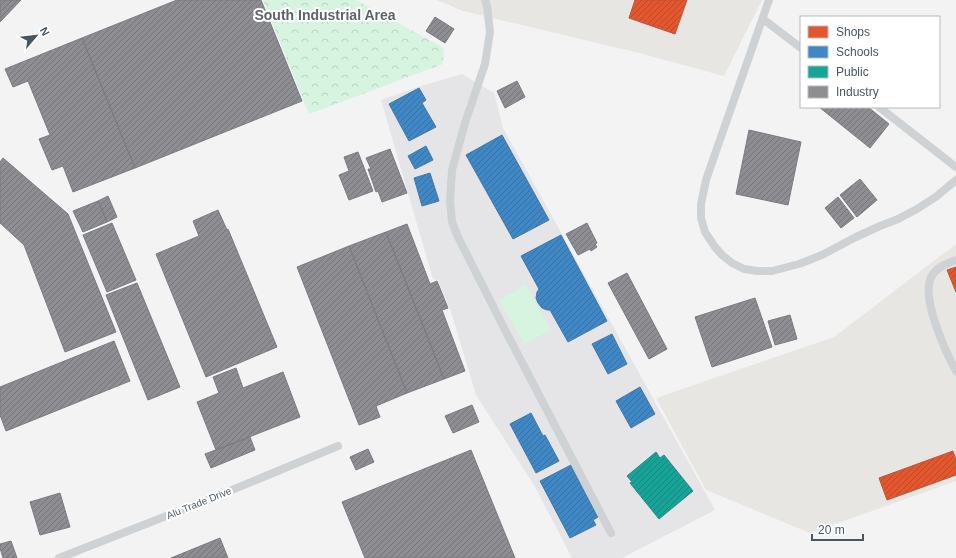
<svg xmlns="http://www.w3.org/2000/svg" width="956" height="558" viewBox="0 0 956 558" font-family="Arial,sans-serif">
  <style>
    .commercial { fill: #e7e6e2 }
    .education { fill: #e5e4e6 }
    .forest { fill: url(#forest-crowns) }
    .pitch { fill: #d6f4e0 }
    .shops { fill: url(#shops-hatch); stroke: #b5573e }
    .schools { fill: url(#schools-hatch); stroke: #4279a7 }
    .public { fill: url(#public-hatch); stroke: #268c88 }
    .industry { fill: url(#industry-hatch); stroke: #787c84 }
    .lines { fill: none; stroke-linecap: round; stroke-linejoin: round }
    .lane { stroke: #ced2d4; stroke-width: 8 }
    .labels { text-anchor: middle; dominant-baseline: central; stroke-width: 4; stroke-linejoin: round; paint-order: stroke }
    .street-label { font-size: 10px; fill: #485662; stroke: #fff }
    .district-label { font-size: 14px; font-weight: bold; fill: #5e6368; stroke: #fff }
  </style>
  <defs>
    <pattern id="forest-crowns" width="20" height="18" patternUnits="userSpaceOnUse"><rect width="20" height="18" fill="#d6f4e0"/><path d="M2 6a3 3 0 1 1 6 0M12 15a3 3 0 1 1 6 0" fill="none" stroke="#b9d3c3"/></pattern>
    <pattern id="shops-hatch" width="6" height="6" patternUnits="userSpaceOnUse"><rect width="6" height="6" fill="#e4572e"/><path d="M-1 1l2-2M0 6l6-6M5 7l2-2" fill="none" stroke="#bb4b2b"/></pattern>
    <pattern id="schools-hatch" width="6" height="6" patternUnits="userSpaceOnUse"><rect width="6" height="6" fill="#3f88c5"/><path d="M-1 1l2-2M0 6l6-6M5 7l2-2" fill="none" stroke="#3772a3"/></pattern>
    <pattern id="public-hatch" width="6" height="6" patternUnits="userSpaceOnUse"><rect width="6" height="6" fill="#17a398"/><path d="M-1 1l2-2M0 6l6-6M5 7l2-2" fill="none" stroke="#17887f"/></pattern>
    <pattern id="industry-hatch" width="6" height="6" patternUnits="userSpaceOnUse"><rect width="6" height="6" fill="#8d8d92"/><path d="M-1 1l2-2M0 6l6-6M5 7l2-2" fill="none" stroke="#75767b"/></pattern>
  </defs>
  <rect width="100%" height="100%" fill="#f3f3f3"/>
  <!-- commercial -->
  <path class="commercial" d="M 437,0 L 762,0 L 724,76 L 639,53 L 463,11 Z
    M 956,244 L 956,481 L 810,533 L 706,490 L 656,398 L 834,337 Z"/>
  <!-- education -->
  <path class="education" d="M 462,74 L 494,93 L 503,128 L 715,510 L 622,558 L 572,558 L 534,485 L 476,395 L 451,312 L 438,280 L 433,279 L 381,100 L 421,86 Z"/>
  <!-- forest -->
  <path class="forest" d="M 263,0 L 356,0 L 444,48 L 443,64 L 309,114 Z"/>
  <!-- pitch -->
  <path class="pitch" d="M 526,285 L 551,330 L 524,344 L 499,300 Z"/>
  <!-- shops -->
  <path class="shops" d="M 635,0 L 687,0 L 675,34 L 629,18 Z
    M 956,267 L 956,292 L 947,270 Z
    M 953,451 L 956,460 L 956,475 L 887,500 L 879,478 Z"/>
  <!-- schools -->
  <path class="schools" d="M 419,88 L 426,100 L 422,103 L 436,127 L 409,141 L 389,104 Z
    M 502,135 L 549,220 L 513,239 L 466,155 Z
    M 426,146 L 433,160 L 415,169 L 408,156 Z
    M 430,173 L 439,201 L 422,206 L 414,178 Z
    M 561,235 L 607,321 L 568,342 L 550,310 L 547,310 L 542,308 L 538,303 L 536,298 L 537,292 L 539,289 L 521,256 Z
    M 612,334 L 627,364 L 608,374 L 592,344 Z
    M 640,387 L 655,414 L 631,428 L 616,401 Z
    M 531,413 L 543,436 L 545,435 L 559,461 L 536,473 L 510,424 Z
    M 571,465 L 598,517 L 593,520 L 596,525 L 570,538 L 540,481 Z"/>
  <!-- public -->
  <path class="public" d="M 656,452 L 660,458 L 664,455 L 693,491 L 659,519 L 630,483 L 632,482 L 627,476 Z"/>
  <!-- industry -->
  <path class="industry" d="M 0,0 L 21,0 L 0,22 Z
    M 177,0 L 261,0 L 302,101 L 135,168 L 82,38 Z
    M 435,17 L 454,29 L 445,43 L 426,31 Z
    M 82,38 L 135,168 L 73,192 L 63,166 L 52,170 L 39,139 L 50,135 L 28,81 L 13,87 L 5,69 Z
    M 517,81 L 525,97 L 505,108 L 497,91 Z
    M 819,107 L 868,107 L 889,124 L 870,148 Z
    M 749,130 L 801,142 L 788,205 L 736,194 Z
    M 390,149 L 407,193 L 382,202 L 378,191 L 376,192 L 368,169 L 371,169 L 366,158 Z
    M 358,152 L 373,191 L 349,200 L 339,175 L 349,171 L 344,157 Z
    M 3,158 L 68,214 L 116,332 L 65,352 L 24,245 L 0,223 L 0,162 Z
    M 860,179 L 877,200 L 857,217 L 840,195 Z
    M 108,196 L 117,217 L 107,222 L 98,201 Z
    M 838,197 L 854,218 L 841,228 L 825,208 Z
    M 98,201 L 107,222 L 83,232 L 73,211 Z
    M 218,210 L 227,230 L 228,229 L 277,347 L 206,377 L 156,254 L 199,236 L 193,221 Z
    M 112,223 L 136,280 L 107,292 L 83,235 Z
    M 587,223 L 597,243 L 595,244 L 597,247 L 591,251 L 590,249 L 578,255 L 566,234 Z
    M 407,224 L 430,284 L 437,281 L 448,308 L 442,310 L 465,371 L 444,379 L 386,232 Z
    M 386,232 L 444,379 L 407,393 L 349,246 Z
    M 349,246 L 407,393 L 376,406 L 380,417 L 359,425 L 297,267 Z
    M 627,273 L 667,349 L 649,359 L 608,283 Z
    M 137,283 L 180,387 L 148,400 L 106,295 Z
    M 755,298 L 772,347 L 712,367 L 695,317 Z
    M 790,315 L 797,339 L 775,345 L 768,321 Z
    M 114,341 L 130,381 L 6,431 L 0,415 L 0,387 Z
    M 236,368 L 243,388 L 283,372 L 300,417 L 216,450 L 197,402 L 219,393 L 213,377 Z
    M 472,405 L 479,422 L 453,433 L 445,416 Z
    M 250,437 L 255,450 L 211,468 L 205,454 Z
    M 368,449 L 374,462 L 356,470 L 350,457 Z
    M 471,450 L 515,558 L 365,558 L 342,502 Z
    M 60,493 L 70,527 L 40,535 L 30,502 Z
    M 220,538 L 228,558 L 171,558 Z
    M 11,541 L 17,558 L 3,558 L 0,548 L 0,544 Z"/>
  <g class="lines">
    <!-- lane -->
    <path class="lane" d="M 485,0 L 487,6 L 490,32 L 485,64 L 465,123 L 452,170 L 450,201 L 452,222 L 458,237 L 504,328 L 611,533
      M 769,0 L 715,154 L 706,180 L 701,204 L 701,218 L 705,232 L 715,247 L 722,255 L 732,263 L 744,269 L 757,271 L 772,271 L 799,264 L 822,255 L 856,237 L 880,226 L 898,219 L 917,209 L 937,196 L 956,180
      M 763,19 L 801,48
      M 879,107 L 956,167
      M 956,260 C 946,264 934,268 930,280 C 923,302 945,351 956,371
      M 59,558 L 215,497 L 338,446"/>
  </g>
  <g class="labels">
    <!-- street labels -->
    <g class="street-label">
      <text transform="translate(199 503) rotate(-22)">Alu Trade Drive</text>
    </g>
    <!-- district labels -->
    <g class="district-label">
      <text x="325" y="15">South Industrial Area</text>
    </g>
  </g>
  <!-- legend -->
  <rect x="800" y="16" width="140" height="92" fill="#ffffff" stroke="#b6bbc0"/>
  <rect x="808" y="26" width="20" height="12" fill="#e4572e" stroke="#b6bbc0"/>
  <text x="836" y="36" font-size="12" fill="#485662">Shops</text>
  <rect x="808" y="46" width="20" height="12" fill="#3f88c5" stroke="#b6bbc0"/>
  <text x="836" y="56" font-size="12" fill="#485662">Schools</text>
  <rect x="808" y="66" width="20" height="12" fill="#17a398" stroke="#b6bbc0"/>
  <text x="836" y="76" font-size="12" fill="#485662">Public</text>
  <rect x="808" y="86" width="20" height="12" fill="#8d8d92" stroke="#b6bbc0"/>
  <text x="836" y="96" font-size="12" fill="#485662">Industry</text>
  <!-- north arrow -->
  <g transform="translate(36 36) rotate(62)" stroke="#ffffff" stroke-width="3" paint-order="stroke">
  <path d="M0-3L7 15L0 10L-7 15Z" fill="#485662"/>
  <text y="-6" font-size="11" font-weight="bold" text-anchor="middle" fill="#485662">N</text>
  </g>
  <!-- scale -->
  <path d="M812 534v6h51v-6" fill="none" stroke="#485662" stroke-width="2"/>
  <text x="818" y="534" font-size="12" fill="#485662" stroke="#ffffff" stroke-width="3" paint-order="stroke">20 m</text>
</svg>
